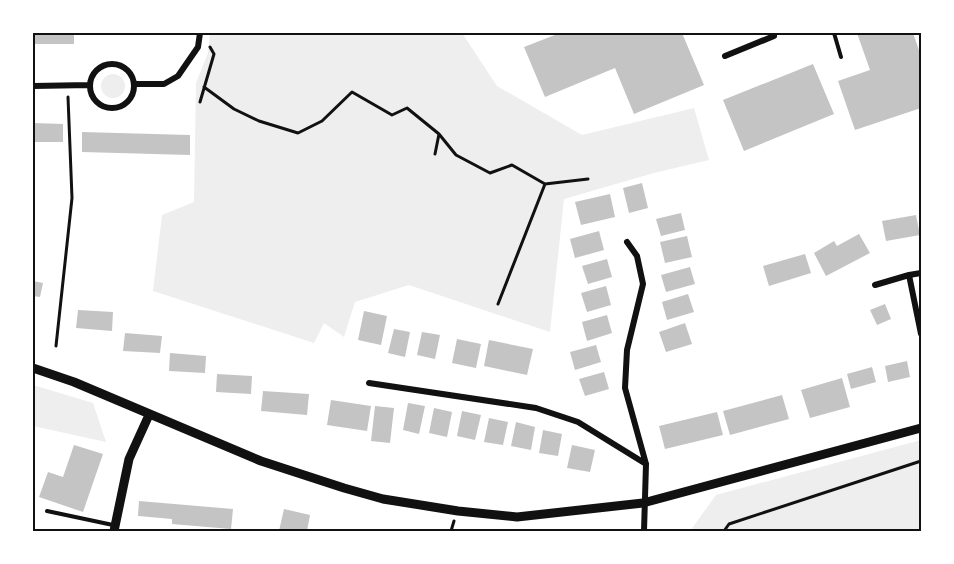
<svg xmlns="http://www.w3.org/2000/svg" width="954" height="564" viewBox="0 0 954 564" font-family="Lora,serif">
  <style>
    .green { fill: #eee }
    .building { fill: #c4c4c4 }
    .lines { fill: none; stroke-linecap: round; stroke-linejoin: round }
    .path { stroke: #111; stroke-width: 3 }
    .service { stroke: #111; stroke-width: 4 }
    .minor { stroke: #111; stroke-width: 6 }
    .tertiary { stroke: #111; stroke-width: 9 }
    .neatline { fill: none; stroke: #111; stroke-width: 2 }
  </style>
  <rect width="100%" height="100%" fill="#fff"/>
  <!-- green -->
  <path class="green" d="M 210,33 L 462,33 L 497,86 L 582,135 L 694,108 L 709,160 L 654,173 L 564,199 L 550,332 L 409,285 L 355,302 L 344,337 L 324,323 L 314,343 L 153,291 L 162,215 L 194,202 L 196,83 L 208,53 Z
    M101 86a12 12 0 1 1 24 0a12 12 0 1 1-24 0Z
    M 33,385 L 93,403 L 106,442 L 33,426 Z
    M 921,440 L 921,531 L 690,531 L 716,495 Z"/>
  <!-- building -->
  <path class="building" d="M 33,33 L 74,33 L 74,44 L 33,44 Z
    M 560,33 L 682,33 L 704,85 L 634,114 L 615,68 L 545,97 L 524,47 Z
    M 857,33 L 913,33 L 921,56 L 921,108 L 855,130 L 838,81 L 870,70 Z
    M 813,64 L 834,114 L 744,151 L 723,100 Z
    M 33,123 L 63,124 L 63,142 L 33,142 Z
    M 82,132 L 190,135 L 190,155 L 82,152 Z
    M 642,183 L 648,208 L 629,213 L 623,188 Z
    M 610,194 L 615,217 L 581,225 L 575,202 Z
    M 681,213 L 685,230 L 661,236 L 656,219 Z
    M 916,215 L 920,235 L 886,241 L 882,221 Z
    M 599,231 L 604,250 L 575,258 L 570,239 Z
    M 859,234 L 870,253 L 826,276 L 814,253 L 834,241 L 837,246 Z
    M 687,236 L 692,257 L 665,263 L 660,242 Z
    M 805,254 L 811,273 L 769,286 L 763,266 Z
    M 607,259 L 612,277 L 588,284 L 582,266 Z
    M 690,267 L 695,284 L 666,292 L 661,275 Z
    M 33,281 L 43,283 L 40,297 L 33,296 Z
    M 606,286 L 611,305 L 587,312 L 581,293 Z
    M 688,294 L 694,312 L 667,320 L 662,302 Z
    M 885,304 L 891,319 L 877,325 L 870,310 Z
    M 78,310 L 113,312 L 112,331 L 76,328 Z
    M 364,311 L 387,316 L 381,345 L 358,340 Z
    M 607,315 L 612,333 L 587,341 L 582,322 Z
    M 685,323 L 692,344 L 666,352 L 659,332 Z
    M 394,329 L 410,332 L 405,357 L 388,353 Z
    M 422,332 L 440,335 L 435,359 L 417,355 Z
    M 125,333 L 162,336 L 160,353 L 123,351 Z
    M 457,339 L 481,344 L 476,368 L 452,363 Z
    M 489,340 L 533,349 L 527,375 L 484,366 Z
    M 596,345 L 601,362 L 575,370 L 570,352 Z
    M 170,353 L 206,356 L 205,373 L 169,371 Z
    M 907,361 L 910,377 L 888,382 L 885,366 Z
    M 872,367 L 876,382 L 851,389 L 847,374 Z
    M 604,372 L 609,389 L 585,396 L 579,379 Z
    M 217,374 L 252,376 L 251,394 L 216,392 Z
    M 842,378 L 850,407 L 810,418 L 801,390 Z
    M 263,391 L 309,394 L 307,415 L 261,411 Z
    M 782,395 L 789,419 L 730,435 L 723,411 Z
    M 331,400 L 371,406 L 367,431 L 327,425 Z
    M 408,403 L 425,406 L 419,434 L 403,430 Z
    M 375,406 L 394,408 L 390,443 L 371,441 Z
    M 434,408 L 452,412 L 447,437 L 429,433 Z
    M 462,411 L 481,415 L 475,440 L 457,436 Z
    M 717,412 L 723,435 L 665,449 L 659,426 Z
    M 489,418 L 508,422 L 503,445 L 484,442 Z
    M 516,422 L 535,427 L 531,450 L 511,446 Z
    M 543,430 L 562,434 L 558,456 L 539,453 Z
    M 74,445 L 103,454 L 83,512 L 39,497 L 48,472 L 63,477 Z
    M 572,445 L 595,450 L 590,472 L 567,468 Z
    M 139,501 L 233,509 L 231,529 L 172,524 L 172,519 L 138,516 Z
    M 284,509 L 310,515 L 307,531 L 279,531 Z"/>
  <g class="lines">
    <!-- path -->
    <path class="path" d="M 204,87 L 234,109 L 259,121 L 298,133 L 322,121 L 352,92 L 392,115 L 407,108 L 439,134 L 435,154
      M 200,102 L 214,54 L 210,47
      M 439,134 L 456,155 L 490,173 L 512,165 L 545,184 L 588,179
      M 498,304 L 545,184
      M 56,346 L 72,198 L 68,97
      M 451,531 L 454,521
      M 724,531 L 729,524 L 921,461"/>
    <!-- service -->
    <path class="service" d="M 834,33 L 841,57
      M 47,511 L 113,525"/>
    <!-- minor -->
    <path class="minor" d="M 725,56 L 774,36 L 772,33
      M90 86a22 22 0 1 1 44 0a22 22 0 1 1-44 0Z
      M 134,84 L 164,84 L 178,76 L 198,47 L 200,33
      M 33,86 L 90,85
      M 627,242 L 637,256 L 643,284 L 627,350 L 625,388 L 646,464 L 644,531
      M 909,275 L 921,273
      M 875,285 L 909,275 L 921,334
      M 369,383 L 536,408 L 578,422 L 646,464"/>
    <!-- tertiary -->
    <path class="tertiary" d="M 33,368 L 74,382 L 261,461 L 344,488 L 383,499 L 458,511 L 517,517 L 643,503 L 921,428
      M 114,531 L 129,459 L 149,415"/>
  </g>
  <!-- border -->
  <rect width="954" height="564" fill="none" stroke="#ffffff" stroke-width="69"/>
  <rect x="34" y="34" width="886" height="496" class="neatline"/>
</svg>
